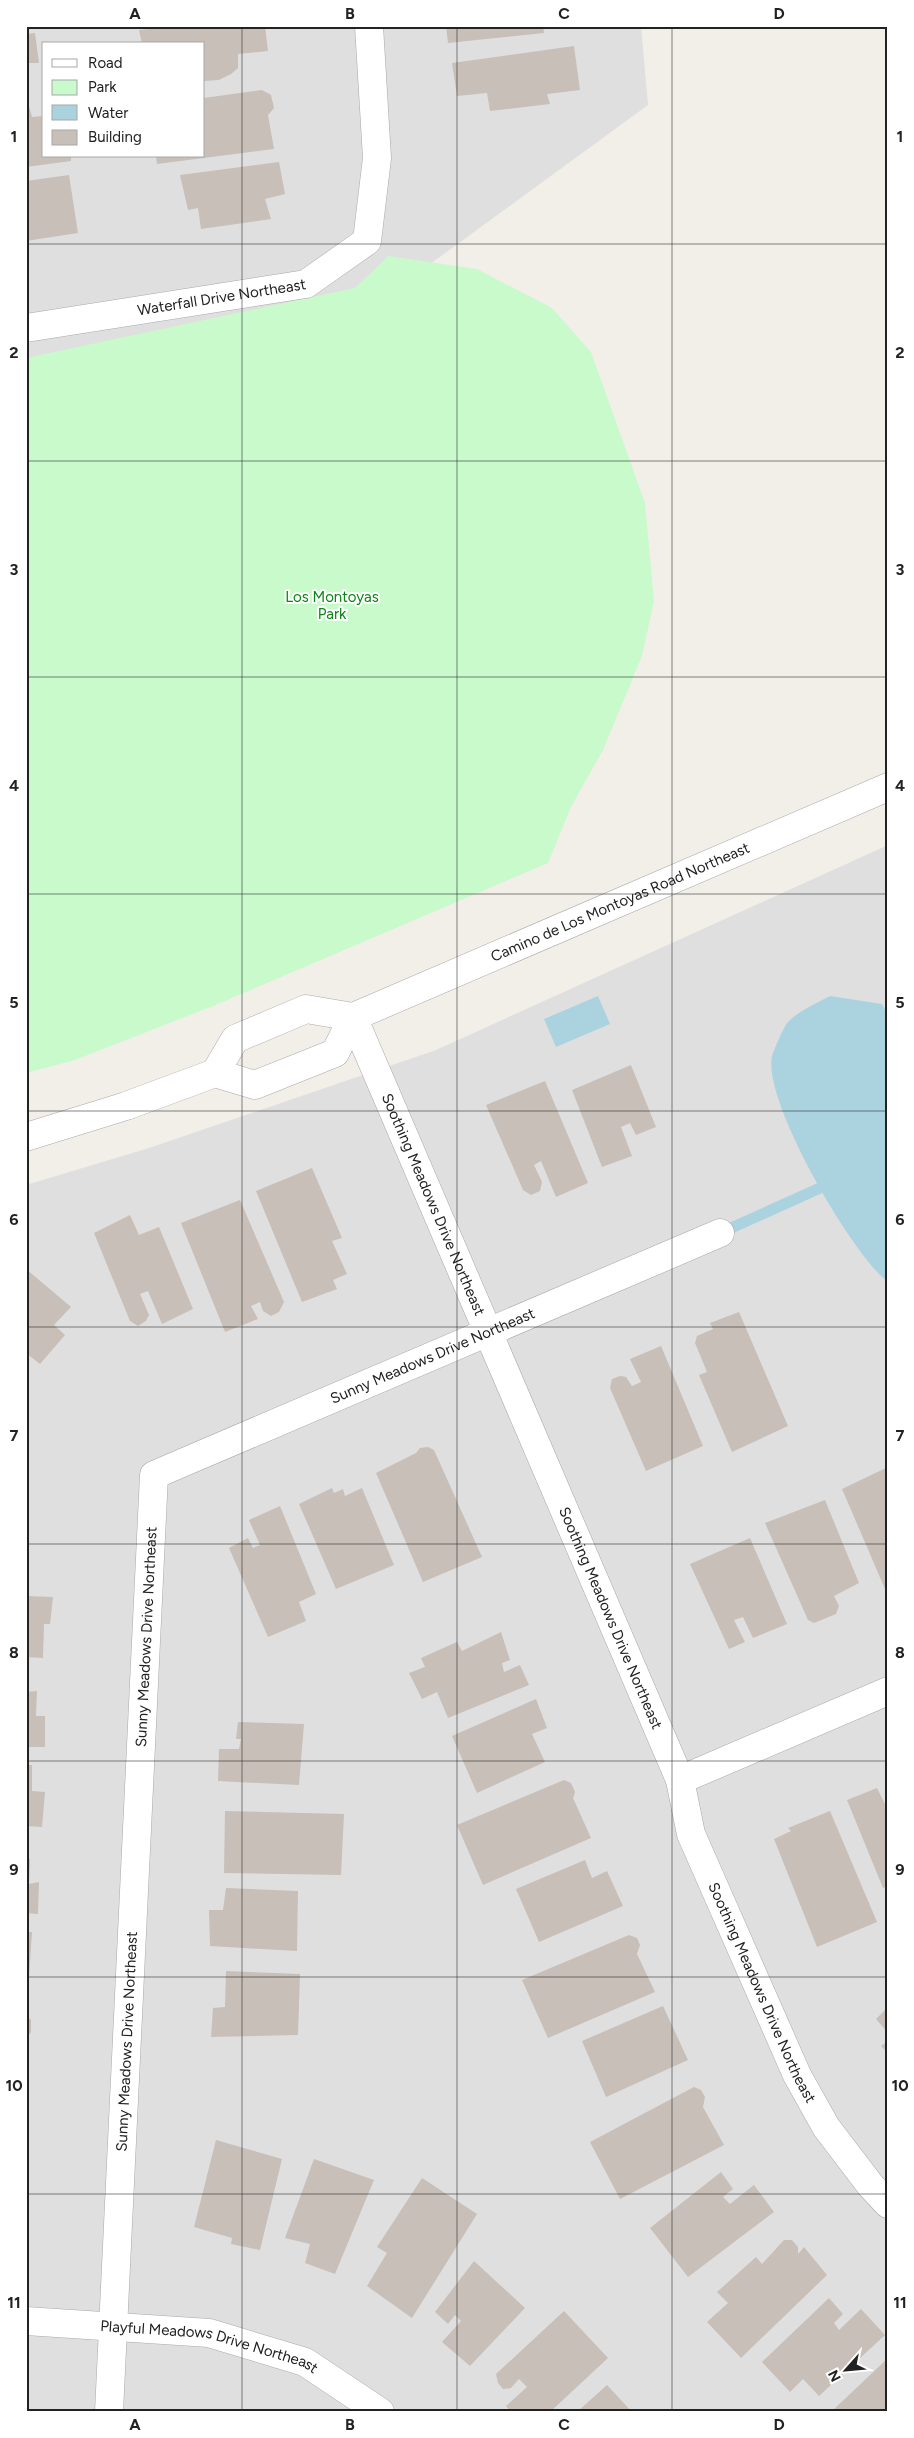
<svg xmlns="http://www.w3.org/2000/svg" width="914" height="2438" viewBox="0 0 914 2438" font-family="Figtree,sans-serif">
  <style>
    .residential { fill: #e0dfdf; fill-rule: evenodd }
    .park { fill: #c8facc }
    .water { fill: #aad3df }
    .lines { fill: none; stroke-linecap: round; stroke-linejoin: round }
    .stream { stroke: #aad3df; stroke-width: 11 }
    .building { fill: #c7bfb8 }
    .minor-casing { stroke: #a9a9a9; stroke-width: 29 }
    .minor { stroke: #fff; stroke-width: 28 }
    .grid { fill: none; stroke: #222; stroke-width: 1; stroke-opacity: 0.55 }
    .labels { text-anchor: middle; dominant-baseline: central; stroke-width: 4; stroke-linejoin: round; paint-order: stroke }
    .street-label { font-size: 15px; fill: #222; stroke: #fff }
    .park-label { font-size: 15px; fill: #0c8416; stroke: #fff }
    .neatline { fill: none; stroke: #222; stroke-width: 2 }
    .grid-label { font-size: 16px; text-anchor: middle; font-weight: bold; fill: #222 }
  </style>
  <rect width="100%" height="100%" fill="#f2efe9"/>
  <!-- residential -->
  <path class="residential" d="M 26,26 L 641,26 L 648,105 L 374,305 L 26,381 ZM 44,44 L 204,44 L 204,156 L 44,156 Z
    M 888,845 L 888,2412 L 26,2412 L 26,1185 L 149,1148 L 436,1050 Z"/>
  <!-- park -->
  <path class="park" d="M 388,256 L 477,269 L 552,308 L 591,352 L 645,503 L 654,601 L 642,656 L 603,750 L 571,807 L 548,863 L 213,1006 L 75,1060 L 26,1073 L 26,358 L 355,288 Z"/>
  <!-- water -->
  <path class="water" d="M 598,996 L 610,1024 L 556,1047 L 544,1019 Z
    M 830,996 L 882,1004 L 888,1015 L 888,1282 C 852,1255 762,1100 772,1056 C 774,1050 784,1026 788,1022 C 798,1011 817,1003 830,996 Z"/>
  <g class="lines">
    <!-- stream -->
    <path class="stream" d="M 720,1233 L 820,1188"/>
  </g>
  <!-- building -->
  <path class="building" d="M 176,26 L 265,26 L 268,51 L 238,54 L 238,68 L 231,74 L 219,80 L 204,81 L 204,44 L 142,44 L 139,30 Z
    M 446,26 L 543,26 L 544,33 L 448,43 Z
    M 35,33 L 39,63 L 26,63 L 26,34 Z
    M 574,46 L 580,90 L 547,94 L 550,104 L 490,111 L 487,93 L 457,96 L 452,63 Z
    M 262,90 L 271,95 L 274,108 L 268,115 L 274,149 L 157,164 L 156,156 L 204,156 L 204,98 Z
    M 26,106 L 29,106 L 32,117 L 44,116 L 44,156 L 71,156 L 71,161 L 26,167 Z
    M 279,162 L 285,194 L 265,199 L 271,219 L 201,229 L 198,208 L 188,210 L 180,175 Z
    M 69,175 L 78,233 L 26,241 L 26,181 Z
    M 631,1065 L 656,1127 L 636,1135 L 630,1123 L 621,1127 L 632,1156 L 602,1167 L 572,1090 Z
    M 545,1081 L 588,1183 L 556,1197 L 541,1161 L 534,1165 L 542,1182 L 540,1191 L 531,1195 L 523,1190 L 486,1105 Z
    M 312,1168 L 342,1238 L 332,1241 L 347,1274 L 333,1280 L 337,1289 L 302,1302 L 256,1191 Z
    M 240,1200 L 284,1302 L 279,1312 L 271,1316 L 263,1311 L 260,1302 L 251,1306 L 258,1319 L 225,1332 L 181,1223 Z
    M 130,1215 L 139,1235 L 159,1227 L 193,1309 L 162,1324 L 148,1291 L 140,1294 L 149,1315 L 146,1321 L 138,1326 L 130,1321 L 94,1233 Z
    M 26,1269 L 71,1307 L 54,1325 L 65,1335 L 40,1364 L 26,1353 Z
    M 739,1312 L 788,1426 L 732,1452 L 699,1375 L 707,1372 L 695,1343 L 697,1336 L 713,1329 L 710,1323 Z
    M 661,1346 L 703,1446 L 646,1471 L 610,1388 L 612,1379 L 620,1376 L 626,1377 L 632,1386 L 641,1382 L 630,1359 Z
    M 428,1447 L 434,1450 L 482,1557 L 423,1582 L 376,1473 L 416,1453 L 420,1448 Z
    M 888,1467 L 888,1587 L 885,1589 L 842,1489 Z
    M 332,1488 L 334,1493 L 343,1489 L 345,1496 L 362,1488 L 394,1565 L 336,1589 L 299,1504 Z
    M 825,1500 L 859,1583 L 834,1596 L 839,1606 L 836,1614 L 814,1623 L 808,1620 L 765,1523 Z
    M 280,1506 L 316,1594 L 299,1602 L 306,1621 L 268,1637 L 229,1548 L 248,1538 L 253,1548 L 260,1545 L 249,1520 Z
    M 750,1538 L 787,1624 L 753,1638 L 743,1617 L 734,1620 L 745,1642 L 729,1649 L 690,1564 Z
    M 26,1596 L 53,1597 L 50,1624 L 44,1624 L 43,1658 L 26,1657 Z
    M 501,1632 L 510,1660 L 502,1663 L 504,1672 L 520,1665 L 529,1685 L 448,1718 L 437,1692 L 422,1699 L 409,1673 L 425,1667 L 421,1658 L 457,1642 L 462,1651 Z
    M 37,1691 L 36,1716 L 45,1716 L 45,1747 L 26,1747 L 26,1692 Z
    M 536,1699 L 547,1728 L 532,1734 L 545,1762 L 477,1793 L 452,1736 Z
    M 238,1722 L 304,1724 L 299,1785 L 218,1781 L 219,1749 L 239,1749 L 241,1739 L 236,1739 Z
    M 26,1765 L 32,1765 L 32,1791 L 45,1792 L 42,1827 L 26,1826 Z
    M 564,1780 L 571,1783 L 575,1792 L 573,1798 L 591,1838 L 483,1885 L 457,1825 Z
    M 877,1788 L 888,1810 L 888,1886 L 883,1888 L 847,1800 Z
    M 225,1811 L 344,1814 L 341,1875 L 224,1873 Z
    M 830,1811 L 877,1922 L 817,1947 L 774,1839 L 791,1831 L 788,1828 Z
    M 26,1859 L 30,1859 L 29,1884 L 39,1882 L 38,1914 L 26,1913 Z
    M 585,1860 L 592,1878 L 607,1871 L 623,1906 L 539,1942 L 516,1889 Z
    M 226,1888 L 298,1891 L 297,1951 L 210,1946 L 209,1910 L 223,1910 Z
    M 26,1932 L 32,1932 L 28,1993 L 26,1993 Z
    M 629,1935 L 637,1938 L 640,1945 L 637,1954 L 655,1992 L 548,2038 L 522,1980 Z
    M 226,1971 L 300,1974 L 298,2035 L 211,2037 L 213,2008 L 225,2007 Z
    M 663,2006 L 688,2060 L 606,2097 L 582,2041 Z
    M 888,2007 L 888,2033 L 876,2019 Z
    M 26,2015 L 31,2020 L 31,2032 L 26,2039 Z
    M 888,2041 L 888,2053 L 881,2046 Z
    M 694,2087 L 701,2090 L 705,2097 L 703,2107 L 724,2145 L 620,2199 L 590,2142 Z
    M 216,2140 L 282,2159 L 260,2250 L 231,2244 L 232,2238 L 194,2227 Z
    M 314,2159 L 374,2180 L 335,2274 L 305,2263 L 310,2244 L 285,2238 Z
    M 721,2172 L 733,2189 L 723,2197 L 730,2204 L 754,2185 L 774,2212 L 688,2277 L 650,2228 Z
    M 422,2178 L 477,2214 L 412,2318 L 367,2286 L 387,2253 L 377,2247 Z
    M 784,2240 L 792,2240 L 798,2247 L 798,2254 L 804,2247 L 827,2275 L 741,2358 L 707,2322 L 728,2303 L 717,2292 L 756,2257 L 762,2264 Z
    M 474,2261 L 525,2308 L 470,2366 L 442,2342 L 461,2321 L 455,2315 L 448,2324 L 435,2312 Z
    M 829,2298 L 843,2314 L 834,2323 L 839,2330 L 861,2309 L 885,2335 L 819,2396 L 803,2379 L 790,2392 L 762,2362 Z
    M 564,2311 L 608,2358 L 550,2412 L 511,2412 L 506,2406 L 527,2387 L 519,2379 L 511,2388 L 503,2389 L 498,2383 L 496,2374 Z
    M 888,2358 L 888,2412 L 831,2412 Z
    M 607,2385 L 632,2412 L 577,2412 Z"/>
  <g class="lines">
    <!-- minor casing -->
    <g class="minor-casing">
      <g id="minor">
        <path id="s1" d="M 26,328 L 306,284 L 367,241 L 377,158 L 369,26"/>
        <path id="s2" d="M 353,1017 L 680,1780 L 691,1834 L 797,2075 L 826,2127 L 871,2186 L 888,2204"/>
        <path id="s3" d="M 215,1073 L 235,1039 L 306,1009 L 353,1017 L 888,787"/>
        <path d="M 26,1137 L 126,1106 L 215,1073 L 255,1085 L 335,1053 L 353,1017"/>
        <path d="M 680,1780 L 888,1691"/>
        <path id="s4" d="M 26,2321 L 209,2333 L 305,2362 L 380,2412"/>
        <path id="s5" d="M 109,2412 L 154,1475 L 720,1233"/>
      </g>
    </g>
    <!-- minor -->
    <use href="#minor" class="minor"/>
  </g>
  <!-- grid -->
  <path class="grid" d="M 242,26 L 242,2412M 457,26 L 457,2412M 672,26 L 672,2412M 26,244 L 888,244M 26,461 L 888,461M 26,677 L 888,677M 26,894 L 888,894M 26,1111 L 888,1111M 26,1327 L 888,1327M 26,1544 L 888,1544M 26,1761 L 888,1761M 26,1977 L 888,1977M 26,2194 L 888,2194"/>
  <g class="labels">
    <!-- street labels -->
    <g class="street-label">
      <text stroke="none"><textPath href="#s1" startOffset="198">Waterfall Drive Northeast</textPath></text>
      <text stroke="none"><textPath href="#s3" startOffset="455">Camino de Los Montoyas Road Northeast</textPath></text>
      <text stroke="none"><textPath href="#s2" startOffset="204">Soothing Meadows Drive Northeast</textPath></text>
      <text stroke="none"><textPath href="#s5" startOffset="1241">Sunny Meadows Drive Northeast</textPath></text>
      <text stroke="none"><textPath href="#s2" startOffset="654">Soothing Meadows Drive Northeast</textPath></text>
      <text stroke="none"><textPath href="#s5" startOffset="776">Sunny Meadows Drive Northeast</textPath></text>
      <text stroke="none"><textPath href="#s2" startOffset="1059">Soothing Meadows Drive Northeast</textPath></text>
      <text stroke="none"><textPath href="#s5" startOffset="371">Sunny Meadows Drive Northeast</textPath></text>
      <text stroke="none"><textPath href="#s4" startOffset="186">Playful Meadows Drive Northeast</textPath></text>
    </g>
    <!-- park labels -->
    <g class="park-label">
      <text x="332" y="597">Los Montoyas<tspan x="332" dy="17">Park</tspan></text>
    </g>
  </g>
  <!-- border -->
  <rect width="914" height="2438" fill="none" stroke="#ffffff" stroke-width="55"/>
  <!-- legend -->
  <rect x="42" y="42" width="162" height="115" fill="#ffffff" stroke="#a7a7a7"/>
  <rect x="52" y="59" width="25" height="8" fill="#ffffff" stroke="#a7a7a7"/>
  <text x="88" y="68" font-size="15" fill="#222222">Road</text>
  <rect x="52" y="80" width="25" height="15" fill="#c8facc" stroke="#a7a7a7"/>
  <text x="88" y="92" font-size="15" fill="#222222">Park</text>
  <rect x="52" y="105" width="25" height="15" fill="#aad3df" stroke="#a7a7a7"/>
  <text x="88" y="118" font-size="15" fill="#222222">Water</text>
  <rect x="52" y="130" width="25" height="15" fill="#c7bfb8" stroke="#a7a7a7"/>
  <text x="88" y="142" font-size="15" fill="#222222">Building</text>
  <!-- north arrow -->
  <g transform="translate(846 2370) rotate(243)" stroke="#ffffff" stroke-width="4" paint-order="stroke">
  <path d="M0-4L9 19L0 12L-9 19Z" fill="#222222"/>
  <text y="-8" font-size="14" font-weight="bold" text-anchor="middle" fill="#222222">N</text>
  </g>
  <rect x="28" y="28" width="858" height="2382" class="neatline"/>
  <g class="grid-label">
    <text x="135" y="19">A</text>
    <text x="350" y="19">B</text>
    <text x="564" y="19">C</text>
    <text x="779" y="19">D</text>
    <text x="14" y="142">1</text>
    <text x="900" y="142">1</text>
    <text x="14" y="358">2</text>
    <text x="900" y="358">2</text>
    <text x="14" y="575">3</text>
    <text x="900" y="575">3</text>
    <text x="14" y="791">4</text>
    <text x="900" y="791">4</text>
    <text x="14" y="1008">5</text>
    <text x="900" y="1008">5</text>
    <text x="14" y="1225">6</text>
    <text x="900" y="1225">6</text>
    <text x="14" y="1441">7</text>
    <text x="900" y="1441">7</text>
    <text x="14" y="1658">8</text>
    <text x="900" y="1658">8</text>
    <text x="14" y="1875">9</text>
    <text x="900" y="1875">9</text>
    <text x="14" y="2091">10</text>
    <text x="900" y="2091">10</text>
    <text x="14" y="2308">11</text>
    <text x="900" y="2308">11</text>
    <text x="135" y="2430">A</text>
    <text x="350" y="2430">B</text>
    <text x="564" y="2430">C</text>
    <text x="779" y="2430">D</text>
  </g>
</svg>
